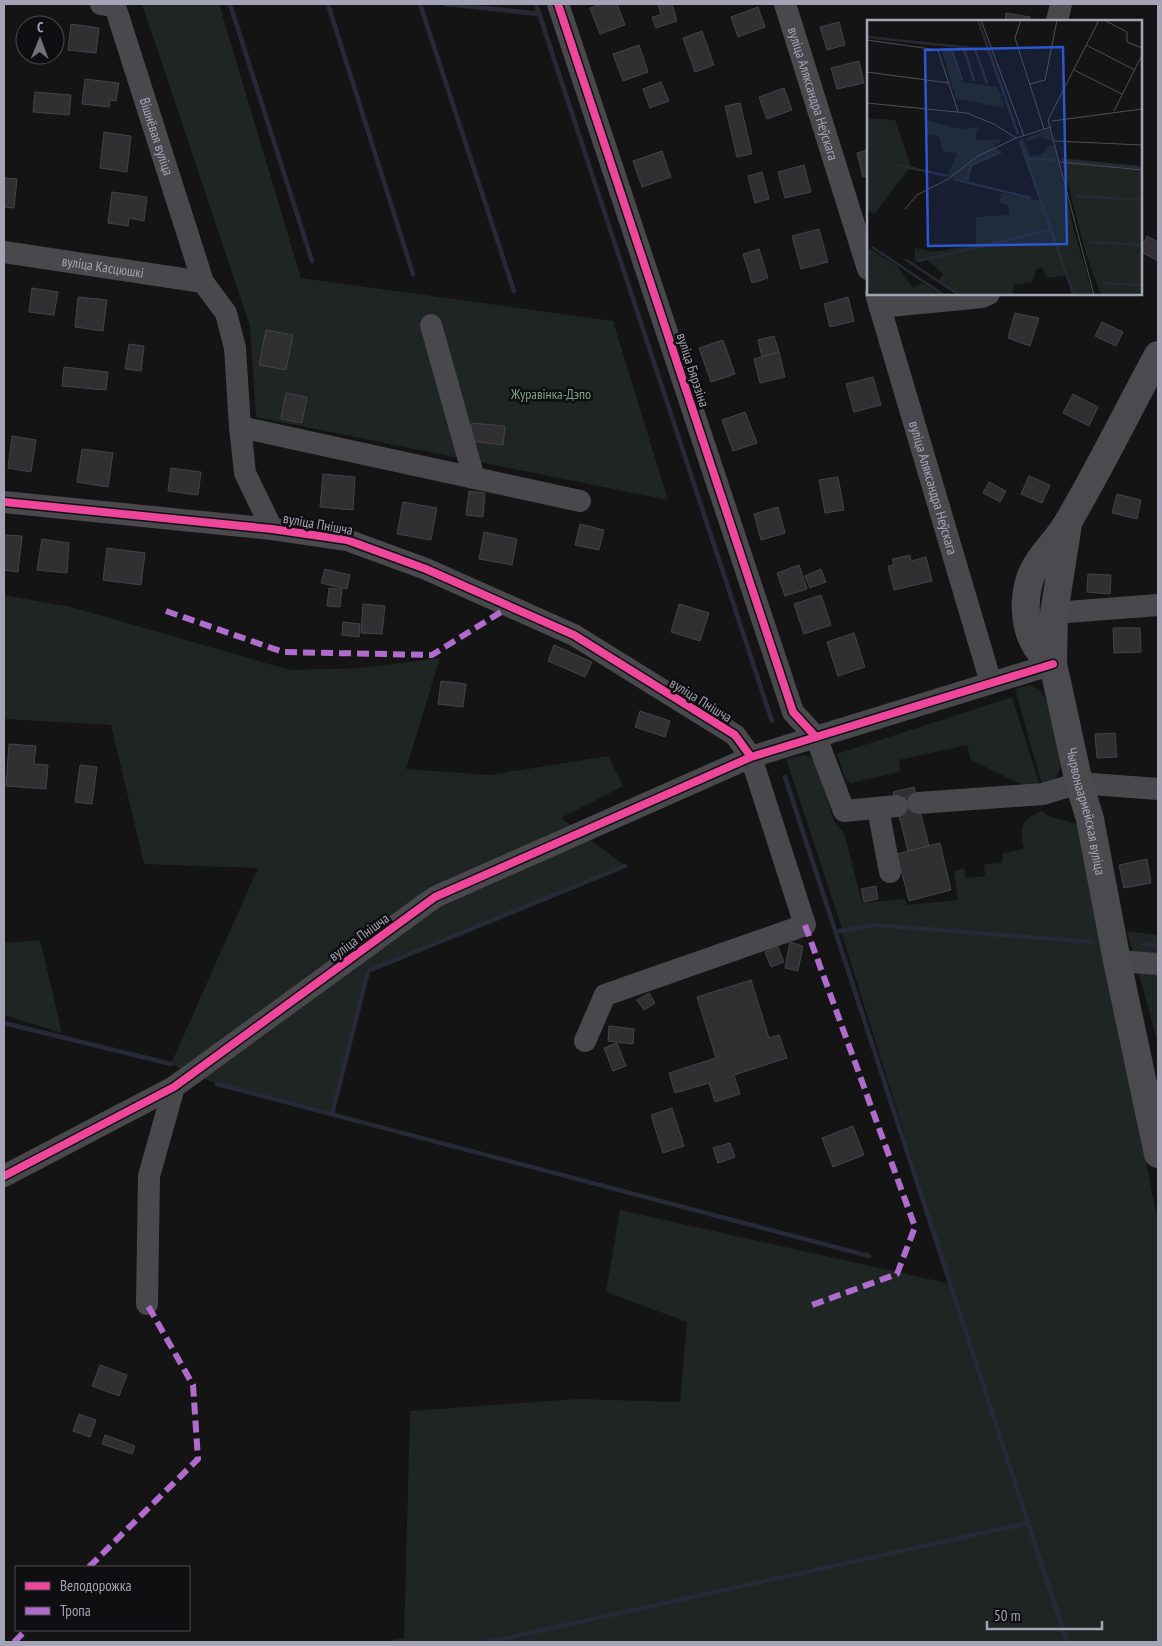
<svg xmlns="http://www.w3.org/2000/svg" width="1162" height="1646" viewBox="0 0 1162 1646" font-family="'PT Sans Narrow',sans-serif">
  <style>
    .green { fill: #1e2522 }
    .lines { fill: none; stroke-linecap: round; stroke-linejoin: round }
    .stream { stroke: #272a36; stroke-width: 4.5 }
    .building { fill: #303032; stroke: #444248 }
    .minor { stroke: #48484d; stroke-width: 22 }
    .major { stroke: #4b4a4f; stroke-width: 28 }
    .quiet { stroke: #b06ccc; stroke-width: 6; stroke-dasharray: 12 6; stroke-linecap: butt }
    .cycleway-casing { stroke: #0f0e10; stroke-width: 11 }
    .cycleway { stroke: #ed469a; stroke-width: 8 }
    .labels { text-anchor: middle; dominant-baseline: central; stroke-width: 5; stroke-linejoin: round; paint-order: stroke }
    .street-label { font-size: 14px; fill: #a5a4b6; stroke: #0f0e10 }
    .park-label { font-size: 14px; fill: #7aa28b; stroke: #0f0e10 }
    .inset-river { fill: none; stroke: #272a36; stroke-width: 2.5 }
    .inset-road { fill: none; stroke: #4e4e55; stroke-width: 1 }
    .view { fill: #2b57d5; fill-opacity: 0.15; stroke: #2b57d5; stroke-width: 2.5 }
    .inset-edge { fill: none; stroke: #a5a4b6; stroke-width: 2.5 }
  </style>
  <rect width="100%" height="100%" fill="#141414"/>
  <!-- green -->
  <path class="green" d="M 142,4 L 219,4 L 301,278 L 613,321 L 668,500 L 256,417 L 250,326 Z
    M 4,595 L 71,607 L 290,670 L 360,668 L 440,658 L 406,769 L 490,775 L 608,756 L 623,786 L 561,818 L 625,866 L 368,971 L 332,1114 L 217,1084 L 171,1064 L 258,868 L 144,864 L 111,725 L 4,719 Z
    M 1030,685 L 1039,689 L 1051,707 L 1061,766 L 1057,776 L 1052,783 L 1042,785 L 1015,689 Z
    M 1012,697 L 1039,783 L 1025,786 L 971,760 L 967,745 L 899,760 L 900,772 L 851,783 L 845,778 L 837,754 Z
    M 805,755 L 809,756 L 817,765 L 834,822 L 844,832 L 862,903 L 905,899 L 907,905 L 958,900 L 954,871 L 964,868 L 966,878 L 985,876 L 984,864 L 1002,863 L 1003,853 L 1024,849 C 1019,826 1021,820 1042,811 L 1048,816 L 1078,824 L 1158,1222 L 1158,1642 L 382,1642 L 404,1638 L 410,1411 L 577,1399 L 680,1402 L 687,1322 L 606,1292 L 620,1210 L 951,1284 L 841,931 L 842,928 L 786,759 Z
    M 1127,931 L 1158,935 L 1158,1044 Z
    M 40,940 L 62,1033 L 4,1015 L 4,943 Z"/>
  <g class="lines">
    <!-- stream -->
    <path class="stream" d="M 230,4 L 312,261
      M 328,4 L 413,274
      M 420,4 L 514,291
      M 445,4 L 540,14
      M 536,4 L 772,721
      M 785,777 L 1067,1642
      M 835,932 L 874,925 L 1093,942
      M 1144,944 L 1158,946
      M 4,1023 L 171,1064
      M 217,1084 L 869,1256
      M 332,1114 L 368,971 L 625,866
      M 489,1642 L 1028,1523"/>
  </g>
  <!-- building -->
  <path class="building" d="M 601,4 L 617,4 L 625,25 L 600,34 L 590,8 Z
    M 658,4 L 672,4 L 677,21 L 656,28 L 652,17 L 661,15 Z
    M 758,7 L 765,27 L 738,37 L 731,17 Z
    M 1006,13 L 1030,17 L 1029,21 L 1005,21 Z
    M 839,22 L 845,45 L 827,50 L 820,27 Z
    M 71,24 L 99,28 L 96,53 L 68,50 Z
    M 702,31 L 714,65 L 695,72 L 683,38 Z
    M 639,45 L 648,72 L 623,81 L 613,54 Z
    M 859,61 L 864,83 L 837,89 L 831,68 Z
    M 85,79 L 119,83 L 116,101 L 110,100 L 109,107 L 82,104 Z
    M 661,82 L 669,101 L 650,108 L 643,89 Z
    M 784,88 L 792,110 L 767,119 L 759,97 Z
    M 35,92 L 71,95 L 69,115 L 33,112 Z
    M 740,103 L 752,154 L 737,157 L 725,106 Z
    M 104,132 L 131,136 L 127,172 L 100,168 Z
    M 868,150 L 868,175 L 863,177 L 857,153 Z
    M 662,151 L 671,177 L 642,187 L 633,161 Z
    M 804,165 L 811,192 L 785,198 L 778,172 Z
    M 762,172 L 769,199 L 755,203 L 748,176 Z
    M 4,178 L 17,179 L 14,208 L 4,207 Z
    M 112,192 L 147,197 L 144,221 L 129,218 L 128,226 L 108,223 Z
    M 819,229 L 828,262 L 801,269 L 792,236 Z
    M 1147,236 L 1158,242 L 1158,261 L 1141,252 L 1141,248 Z
    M 759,249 L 768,278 L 752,283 L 743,254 Z
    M 32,288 L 58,292 L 54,315 L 29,312 Z
    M 78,297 L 107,300 L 103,331 L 75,327 Z
    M 848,297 L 854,321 L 830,327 L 824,304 Z
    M 1015,313 L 1039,318 L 1030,346 L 1008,338 Z
    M 1102,322 L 1123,332 L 1116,346 L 1095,336 Z
    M 266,330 L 293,335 L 286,370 L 259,365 Z
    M 774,336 L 779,352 L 762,357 L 758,340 Z
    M 723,340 L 735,374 L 711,382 L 699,348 Z
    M 129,344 L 144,346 L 141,371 L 125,369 Z
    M 779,352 L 785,377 L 760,383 L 754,359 Z
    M 64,367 L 108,372 L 106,390 L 62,386 Z
    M 873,377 L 881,405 L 854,412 L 846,384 Z
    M 286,393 L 307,397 L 302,423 L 281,419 Z
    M 1073,394 L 1098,407 L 1089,426 L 1063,413 Z
    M 745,412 L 757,443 L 733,451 L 722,420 Z
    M 472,423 L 505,426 L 503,445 L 470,441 Z
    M 12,436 L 36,440 L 31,472 L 8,468 Z
    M 82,449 L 113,453 L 108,487 L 77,482 Z
    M 171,468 L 201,472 L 198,495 L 168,491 Z
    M 323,474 L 355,477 L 353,510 L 320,507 Z
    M 1029,476 L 1050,485 L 1042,503 L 1021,494 Z
    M 838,477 L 844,510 L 825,513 L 819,480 Z
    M 989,482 L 1006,491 L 1000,502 L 983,493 Z
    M 469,491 L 485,493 L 483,517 L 466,515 Z
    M 1117,494 L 1141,500 L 1137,519 L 1112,513 Z
    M 403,502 L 437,508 L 431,540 L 397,534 Z
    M 778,507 L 785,533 L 761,540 L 754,514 Z
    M 580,524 L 604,530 L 599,550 L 575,545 Z
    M 484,532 L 517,539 L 512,565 L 479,559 Z
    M 4,535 L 22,536 L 18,572 L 4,570 Z
    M 42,539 L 69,543 L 67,573 L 37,570 Z
    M 107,548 L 145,553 L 141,585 L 103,580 Z
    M 910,555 L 911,561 L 926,557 L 932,581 L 894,590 L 888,566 L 894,565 L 892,559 Z
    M 799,565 L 807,589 L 785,596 L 777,573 Z
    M 325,569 L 350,575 L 347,589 L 321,583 Z
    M 821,569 L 826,582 L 810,588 L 805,576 Z
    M 1088,574 L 1111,575 L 1110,594 L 1087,592 Z
    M 329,588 L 342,589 L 340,607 L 327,606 Z
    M 821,595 L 831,625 L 804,634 L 794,604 Z
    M 363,604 L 385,606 L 382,634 L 361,633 Z
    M 679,604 L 709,613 L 700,641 L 671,632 Z
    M 343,622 L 360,624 L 359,637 L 342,635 Z
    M 1113,628 L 1140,628 L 1141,652 L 1114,653 Z
    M 854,633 L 865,667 L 838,676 L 827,642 Z
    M 554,645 L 592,662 L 585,677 L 548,661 Z
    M 441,681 L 466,684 L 463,707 L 438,704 Z
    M 640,711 L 670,721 L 665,737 L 635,727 Z
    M 1115,733 L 1117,757 L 1097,758 L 1095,734 Z
    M 9,744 L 36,746 L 34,764 L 48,765 L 46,789 L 6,786 Z
    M 80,765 L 97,767 L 92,804 L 75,802 Z
    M 914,787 L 929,846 L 908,851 L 893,792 Z
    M 940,843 L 951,890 L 909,901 L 897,854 Z
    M 1147,859 L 1151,883 L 1124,888 L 1119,865 Z
    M 876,886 L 878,899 L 864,902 L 861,889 Z
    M 790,942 L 803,946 L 798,971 L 785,968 Z
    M 778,947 L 784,962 L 771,967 L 765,952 Z
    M 751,980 L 769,1038 L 779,1035 L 787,1058 L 734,1075 L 740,1094 L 715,1102 L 709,1083 L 675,1093 L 669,1073 L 716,1058 L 697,997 Z
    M 649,993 L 655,1003 L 644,1010 L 637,1000 Z
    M 609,1026 L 634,1029 L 633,1044 L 608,1041 Z
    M 617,1043 L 626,1066 L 613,1071 L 604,1048 Z
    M 672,1108 L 684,1146 L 663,1153 L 651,1115 Z
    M 853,1126 L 864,1155 L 833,1167 L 822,1138 Z
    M 730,1143 L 735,1157 L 718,1163 L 713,1148 Z
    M 100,1365 L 127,1375 L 119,1396 L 92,1386 Z
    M 79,1414 L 96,1420 L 90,1437 L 73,1431 Z
    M 105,1435 L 135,1446 L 132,1454 L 102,1444 Z"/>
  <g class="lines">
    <!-- minor -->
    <g class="minor">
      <path id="s1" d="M 101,4 L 115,6 L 203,282 L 226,313 L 235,348 L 240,427 L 245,473 L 272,529"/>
      <path d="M 558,4 L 793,712 L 816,737 L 844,811 L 897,806"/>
      <path id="s2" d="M 785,4 L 868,269"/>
      <path d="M 1057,21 L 1061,4"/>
      <path id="s3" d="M 4,252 L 203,282"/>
      <path id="s4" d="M 876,294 L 991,683"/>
      <path d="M 880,307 L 982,297 L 989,294"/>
      <path d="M 431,325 L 474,478"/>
      <path d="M 240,427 L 580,501"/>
      <path d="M 4,502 L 272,529 L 347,540 L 426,569 L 574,635 L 735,735 L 751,757 L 1053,664"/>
      <path d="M 1054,613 L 1158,605"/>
      <path d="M 918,803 L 1043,794 L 1079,783 L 1158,789"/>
      <path d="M 878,809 L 890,872"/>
      <path d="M 1117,961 L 1158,964"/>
      <path d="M 4,1176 L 174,1087 L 435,897 L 751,757 L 805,925 L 605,995 L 585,1041"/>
      <path d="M 147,1304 L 149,1176 L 174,1087"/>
    </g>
    <!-- major -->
    <g class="major">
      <path id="s5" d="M 1068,524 L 1054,613 L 1053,664 L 1079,783 L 1090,819 L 1117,961 L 1158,1154"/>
      <path d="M 1053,664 C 1027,646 1021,612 1029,582 C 1035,559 1057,542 1068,522 C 1100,468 1128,410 1158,355"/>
    </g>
    <!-- quiet -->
    <path class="quiet" d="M 166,611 L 283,652 L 432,655 L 509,607
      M 805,925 L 915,1227 L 897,1274 L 812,1305
      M 89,1567 L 198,1459 L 193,1385 L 147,1304
      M 14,1642 L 26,1630"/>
    <!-- cycleway casing -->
    <g class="cycleway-casing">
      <path id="cycleway" d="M 558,4 L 793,712 L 816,737
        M 4,502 L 272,529 L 347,540 L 426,569 L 574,635 L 735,735 L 751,757 L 1053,664
        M 4,1176 L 174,1087 L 435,897 L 751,757"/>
    </g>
    <!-- cycleway -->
    <use href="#cycleway" class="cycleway"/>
  </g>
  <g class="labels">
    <!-- street labels -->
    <g class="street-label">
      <text stroke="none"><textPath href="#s2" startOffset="94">вуліца Аляксандра Неўскага</textPath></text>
      <text stroke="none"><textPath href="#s1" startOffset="151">Вішнёвая вуліца</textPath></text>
      <text stroke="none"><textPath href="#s3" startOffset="100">вуліца Касцюшкі</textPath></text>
      <text transform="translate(693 370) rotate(72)">вуліца Бярэзіна</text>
      <text stroke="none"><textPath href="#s4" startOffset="202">вуліца Аляксандра Неўскага</textPath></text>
      <text transform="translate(318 524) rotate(10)">вуліца Пнішча</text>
      <text transform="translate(701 700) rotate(32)">вуліца Пнішча</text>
      <text stroke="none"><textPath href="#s5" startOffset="292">Чырвонаармейская вуліца</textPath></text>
      <text transform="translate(359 937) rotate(-36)">вуліца Пнішча</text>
    </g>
    <!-- park labels -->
    <g class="park-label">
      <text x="551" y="394">Журавінка-Дэпо</text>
    </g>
  </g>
  <!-- overview -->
  <g transform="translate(867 20)">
    <rect width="275" height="275" fill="#141414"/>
    <path d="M 74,28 L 83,28 L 94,62 L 131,67 L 138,88 L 89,79 ZM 0,98 L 28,100 L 44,146 L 8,193 L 0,191 ZM 58,100 L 94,109 L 111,107 L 108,120 L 132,119 L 134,122 L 127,126 L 134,132 L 104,145 L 99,162 L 80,156 L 90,133 L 76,132 L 72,116 L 58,115 ZM 182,109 L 185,121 L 174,117 L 160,121 L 159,118 ZM 153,119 L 157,119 L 163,136 L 174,135 L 182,125 L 188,126 L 208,214 L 226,275 L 206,275 L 199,255 L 180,258 L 175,247 L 169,250 L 165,262 L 146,265 L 146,275 L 92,275 L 71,261 L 76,254 L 59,239 L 48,242 L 48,228 L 67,232 L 109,224 L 109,197 L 142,195 L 142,186 L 133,183 L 134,173 L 173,181 ZM 194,138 L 275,146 L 275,275 L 234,275 L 219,234 ZM 0,227 L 30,246 L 46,268 L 55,263 L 74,275 L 0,275 Z" fill="#1e2522"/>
    <path class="inset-river" d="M 111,0 L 151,114M 0,17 L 122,30M 84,28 L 95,60M 97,29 L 107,61M 108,29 L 120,63M 153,121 L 206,273M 160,139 L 188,140M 196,140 L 275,148M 31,145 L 80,156M 86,159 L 164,178M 100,160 L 104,145 L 134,132M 209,176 L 275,180M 223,222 L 275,225M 5,227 L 77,275M 38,239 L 92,275M 51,241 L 183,210M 234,263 L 275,265"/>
    <path class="inset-road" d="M 114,0 L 157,116M 154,0 L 148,18 L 177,109M 237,0 L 260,12 L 260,22 L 275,28M 0,20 L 71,30 L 91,92M 219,25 L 268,50M 207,50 L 255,74M 0,52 L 82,63M 163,64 L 178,60 L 190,0M 0,83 L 100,93 L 127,104 L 149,118 L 184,107M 247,91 L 275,35M 185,101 L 275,89M 188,121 L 275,125M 193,142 L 275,150M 38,189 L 50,175 L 81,159 L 111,136 L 149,118M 227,275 L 181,100 L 232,0"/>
    <path class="view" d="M 196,27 L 200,224 L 61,226 L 58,30 Z"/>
    <rect width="275" height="275" class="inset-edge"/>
  </g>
  <!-- border -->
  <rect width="1162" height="1646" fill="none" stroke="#a5a4b6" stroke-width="10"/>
  <!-- legend -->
  <rect x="15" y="1566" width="175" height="65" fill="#0f0e10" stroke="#4b4a52"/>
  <rect x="25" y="1582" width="25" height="8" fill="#ed469a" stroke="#4b4a52"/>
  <text x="60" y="1591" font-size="15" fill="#a5a4b6">Велодорожка</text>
  <rect x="25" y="1607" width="25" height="8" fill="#b06ccc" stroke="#4b4a52"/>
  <text x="60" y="1616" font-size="15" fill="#a5a4b6">Тропа</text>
  <!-- north arrow -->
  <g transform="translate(40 40) rotate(1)"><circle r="24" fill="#0f0e10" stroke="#4b4a52"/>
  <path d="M0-4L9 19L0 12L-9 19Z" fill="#72727d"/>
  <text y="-8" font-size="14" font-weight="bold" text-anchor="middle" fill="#a5a4b6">С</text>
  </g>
  <!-- scale -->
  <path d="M987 1621v8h115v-8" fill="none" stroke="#a5a4b6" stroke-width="2.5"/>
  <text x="994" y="1621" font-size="15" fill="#a5a4b6" stroke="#0f0e10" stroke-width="4" paint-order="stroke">50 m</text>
</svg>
